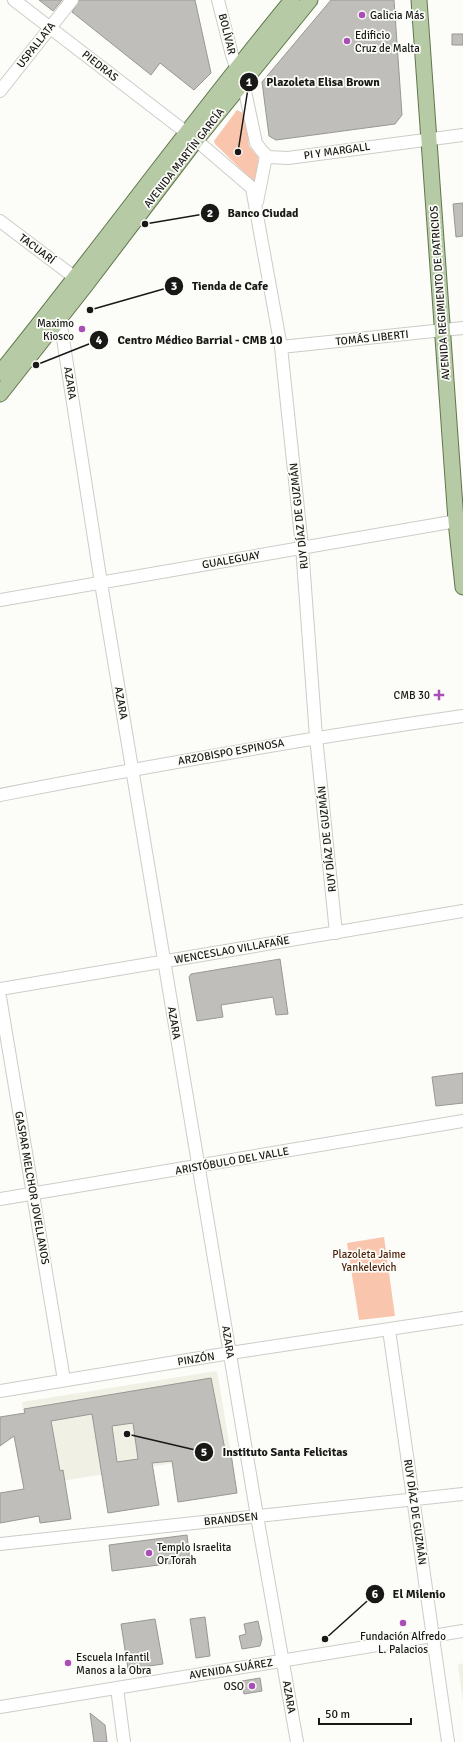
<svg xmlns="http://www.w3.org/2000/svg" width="463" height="1742" viewBox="0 0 463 1742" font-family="Signika,sans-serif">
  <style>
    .built { fill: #f1f0e5 }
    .green { fill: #f9c5ad }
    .building { fill: #c0bebb; stroke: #999794; fill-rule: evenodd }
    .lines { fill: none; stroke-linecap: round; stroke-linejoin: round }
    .minor-casing { stroke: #ccccc8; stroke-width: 14 }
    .major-casing { stroke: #60764c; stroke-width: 17 }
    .minor { stroke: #fff; stroke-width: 12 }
    .major { stroke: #b6cba5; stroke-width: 15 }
    .poi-dot { fill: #a94eb9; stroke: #fcfcf8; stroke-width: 1.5 }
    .labels { text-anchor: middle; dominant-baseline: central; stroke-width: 3.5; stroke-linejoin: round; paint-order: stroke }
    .poi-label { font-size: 11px; fill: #181817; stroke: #fcfcf8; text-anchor: start }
    .street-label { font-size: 11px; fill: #181817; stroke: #fcfcf8 }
    .park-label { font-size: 11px; fill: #50250f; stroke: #fcfcf8 }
    .leader { fill: none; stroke: #181817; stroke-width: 1.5 }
    .callout-dot { fill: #181817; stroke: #fcfcf8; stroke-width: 1.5 }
    .mark-label { font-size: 12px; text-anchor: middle; font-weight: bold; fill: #fff }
    .callout-label { font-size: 12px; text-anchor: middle; font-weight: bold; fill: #181817; stroke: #fcfcf8; stroke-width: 3.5; stroke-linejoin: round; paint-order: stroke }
  </style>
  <rect width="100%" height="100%" fill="#fcfcf8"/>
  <!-- built -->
  <path class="built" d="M 217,1371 L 231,1454 L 36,1485 L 22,1402 Z
    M 463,1663 L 463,1702 L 458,1665 Z"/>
  <!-- green -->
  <path class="green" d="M 237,110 L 245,114 L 249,146 L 258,157 L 260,179 L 256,184 L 215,144 L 214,141 Z
    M 384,1237 L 395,1316 L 359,1320 L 347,1243 Z"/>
  <!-- building -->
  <path class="building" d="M 39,0 L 62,0 L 53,11 Z
    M 79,0 L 195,0 L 211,73 L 194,90 L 160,63 L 151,75 L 72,12 Z
    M 331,0 L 394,0 L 402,115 L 395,124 L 276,140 L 269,136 L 262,82 Z
    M 452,34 L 463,34 L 463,45 L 452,45 Z
    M 463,203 L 463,236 L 456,237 L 453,204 Z
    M 280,959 L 288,1014 L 276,1015 L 273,997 L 221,1005 L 223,1017 L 197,1021 L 189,977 L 191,974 Z
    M 463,1073 L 463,1103 L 436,1106 L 432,1077 Z
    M 211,1378 L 226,1455 L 231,1454 L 237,1493 L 178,1502 L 172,1461 L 152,1463 L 159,1505 L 108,1513 L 92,1414 L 51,1421 L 60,1471 L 63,1470 L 71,1519 L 40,1523 L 39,1516 L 0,1523 L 0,1493 L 24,1489 L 14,1436 L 0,1446 L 0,1417 L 25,1413 L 24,1409 ZM 133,1423 L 138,1459 L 117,1462 L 112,1426 Z
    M 187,1535 L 190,1561 L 112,1571 L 109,1545 Z
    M 205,1617 L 210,1656 L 196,1658 L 190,1619 Z
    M 155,1619 L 163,1664 L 128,1669 L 121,1624 Z
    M 258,1621 L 262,1639 L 260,1646 L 242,1649 L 239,1636 L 246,1634 L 244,1624 Z
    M 260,1678 L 262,1691 L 244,1694 L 242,1681 Z
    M 90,1713 L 105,1725 L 107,1742 L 94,1742 Z"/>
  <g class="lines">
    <!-- minor casing -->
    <g class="minor-casing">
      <path id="minor" d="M 14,0 L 196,140 L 252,188 L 281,347 L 302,547 L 316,737 L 336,933
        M 218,0 L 232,55 L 246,96 L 256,143 L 261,150 L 268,157 L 288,158 L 463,135
        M 0,91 L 72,0
        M 257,202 L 266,156
        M 0,221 L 82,283
        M 59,313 L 101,583 L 257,1516 L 297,1742
        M 281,347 L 463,328
        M 0,600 L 463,520
        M 0,795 C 154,765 308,738 463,716
        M 0,989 L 463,911
        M 0,997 L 64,1380
        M 0,1199 L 463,1121
        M 389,1330 L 448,1742
        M 0,1391 L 230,1353 L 463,1318
        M 0,1544 L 463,1494
        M 117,1688 L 124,1742
        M 0,1707 L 463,1631"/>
    </g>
    <!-- major casing -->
    <g class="major-casing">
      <path id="major" d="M 419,0 L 456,521 L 463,587
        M 0,373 C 99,250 192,122 292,0
        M 0,394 L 85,286 L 196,140 L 310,0"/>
    </g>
    <!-- minor -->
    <use href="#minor" class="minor"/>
    <!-- major -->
    <use href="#major" class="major"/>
  </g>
  <!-- markers -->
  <g class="poi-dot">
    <circle cx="362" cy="15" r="4"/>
    <circle cx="347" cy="41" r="4"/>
    <circle cx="82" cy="329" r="4"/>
    <path d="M437 689h4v4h4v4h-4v4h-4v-4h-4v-4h4z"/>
    <circle cx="149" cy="1553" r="4"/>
    <circle cx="403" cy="1623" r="4"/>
    <circle cx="68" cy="1663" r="4"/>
    <circle cx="252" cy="1686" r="4"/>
  </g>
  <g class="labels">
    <!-- poi labels -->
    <g class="poi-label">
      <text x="370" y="15">Galicia Más</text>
      <text x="355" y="35">Edificio<tspan x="355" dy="13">Cruz de Malta</tspan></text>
      <text x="74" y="323" text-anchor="end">Maximo<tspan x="74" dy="13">Kiosco</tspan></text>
      <text x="430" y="695" text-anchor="end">CMB 30</text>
      <text x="157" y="1547">Templo Israelita<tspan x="157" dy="13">Or Torah</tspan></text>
      <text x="403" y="1636" text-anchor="middle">Fundación Alfredo<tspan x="403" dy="13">L. Palacios</tspan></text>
      <text x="76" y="1657">Escuela Infantil<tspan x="76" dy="13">Manos a la Obra</tspan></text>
      <text x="244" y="1686" text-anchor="end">OSO</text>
    </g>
    <!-- street labels -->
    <g class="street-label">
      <text transform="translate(227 34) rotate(76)">BOLÍVAR</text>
      <text transform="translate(36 45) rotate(-52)">USPALLATA</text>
      <text transform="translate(100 66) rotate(38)">PIEDRAS</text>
      <text transform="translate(337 151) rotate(-8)">PI Y MARGALL</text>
      <text transform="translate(184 158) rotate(-52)">AVENIDA MARTÍN GARCÍA</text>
      <text transform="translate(37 249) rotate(37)">TACUARÍ</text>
      <text transform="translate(440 293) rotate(-94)">AVENIDA REGIMIENTO DE PATRICIOS</text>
      <text transform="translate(372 338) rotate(-6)">TOMÁS LIBERTI</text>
      <text transform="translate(70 383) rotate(81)">AZARA</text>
      <text transform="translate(299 516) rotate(-96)">RUY DÍAZ DE GUZMÁN</text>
      <text transform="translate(231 560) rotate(-10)">GUALEGUAY</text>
      <text transform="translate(121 703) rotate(80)">AZARA</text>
      <text transform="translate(231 752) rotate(-10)">ARZOBISPO ESPINOSA</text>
      <text transform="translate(327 839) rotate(-96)">RUY DÍAZ DE GUZMÁN</text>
      <text transform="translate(232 950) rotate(-10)">WENCESLAO VILLAFAÑE</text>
      <text transform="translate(174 1023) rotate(80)">AZARA</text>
      <text transform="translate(232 1161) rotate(-10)">ARISTÓBULO DEL VALLE</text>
      <text transform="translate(32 1188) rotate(80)">GASPAR MELCHOR JOVELLANOS</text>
      <text transform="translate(228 1342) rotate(81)">AZARA</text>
      <text transform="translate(196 1359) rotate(-9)">PINZÓN</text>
      <text transform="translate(415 1512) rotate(82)">RUY DÍAZ DE GUZMÁN</text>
      <text transform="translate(231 1519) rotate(-6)">BRANDSEN</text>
      <text transform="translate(231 1669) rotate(-9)">AVENIDA SUÁREZ</text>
      <text transform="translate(289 1697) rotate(80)">AZARA</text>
    </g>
    <!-- park labels -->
    <g class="park-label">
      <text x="369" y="1254">Plazoleta Jaime<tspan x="369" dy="13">Yankelevich</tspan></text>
    </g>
  </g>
  <!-- callouts -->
  <path class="leader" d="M238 152L249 82M145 224L210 213M90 310L174 286M36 365L99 340M127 1434L204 1452M325 1639L375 1594"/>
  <g class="callout-dot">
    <circle cx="238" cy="152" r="4"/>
    <circle cx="145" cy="224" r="4"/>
    <circle cx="90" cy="310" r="4"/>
    <circle cx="36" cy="365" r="4"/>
    <circle cx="127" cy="1434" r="4"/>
    <circle cx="325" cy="1639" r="4"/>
    <circle cx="249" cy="82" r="10"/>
    <circle cx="210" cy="213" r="10"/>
    <circle cx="174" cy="286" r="10"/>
    <circle cx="99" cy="340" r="10"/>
    <circle cx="204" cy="1452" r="10"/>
    <circle cx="375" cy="1594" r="10"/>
  </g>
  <g class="mark-label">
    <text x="249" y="86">1</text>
    <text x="210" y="217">2</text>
    <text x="174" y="290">3</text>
    <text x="99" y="344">4</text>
    <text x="204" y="1456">5</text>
    <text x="375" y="1598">6</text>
  </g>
  <g class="callout-label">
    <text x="323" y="86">Plazoleta Elisa Brown</text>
    <text x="263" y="217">Banco Ciudad</text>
    <text x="230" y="290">Tienda de Cafe</text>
    <text x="200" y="344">Centro Médico Barrial - CMB 10</text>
    <text x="285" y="1456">Instituto Santa Felicitas</text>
    <text x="419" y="1598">El Milenio</text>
  </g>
  <!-- scale -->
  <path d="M319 1718v6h92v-6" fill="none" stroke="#181817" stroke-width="2"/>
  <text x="325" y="1718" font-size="12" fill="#181817" stroke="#fcfcf8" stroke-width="3" paint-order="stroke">50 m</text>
</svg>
